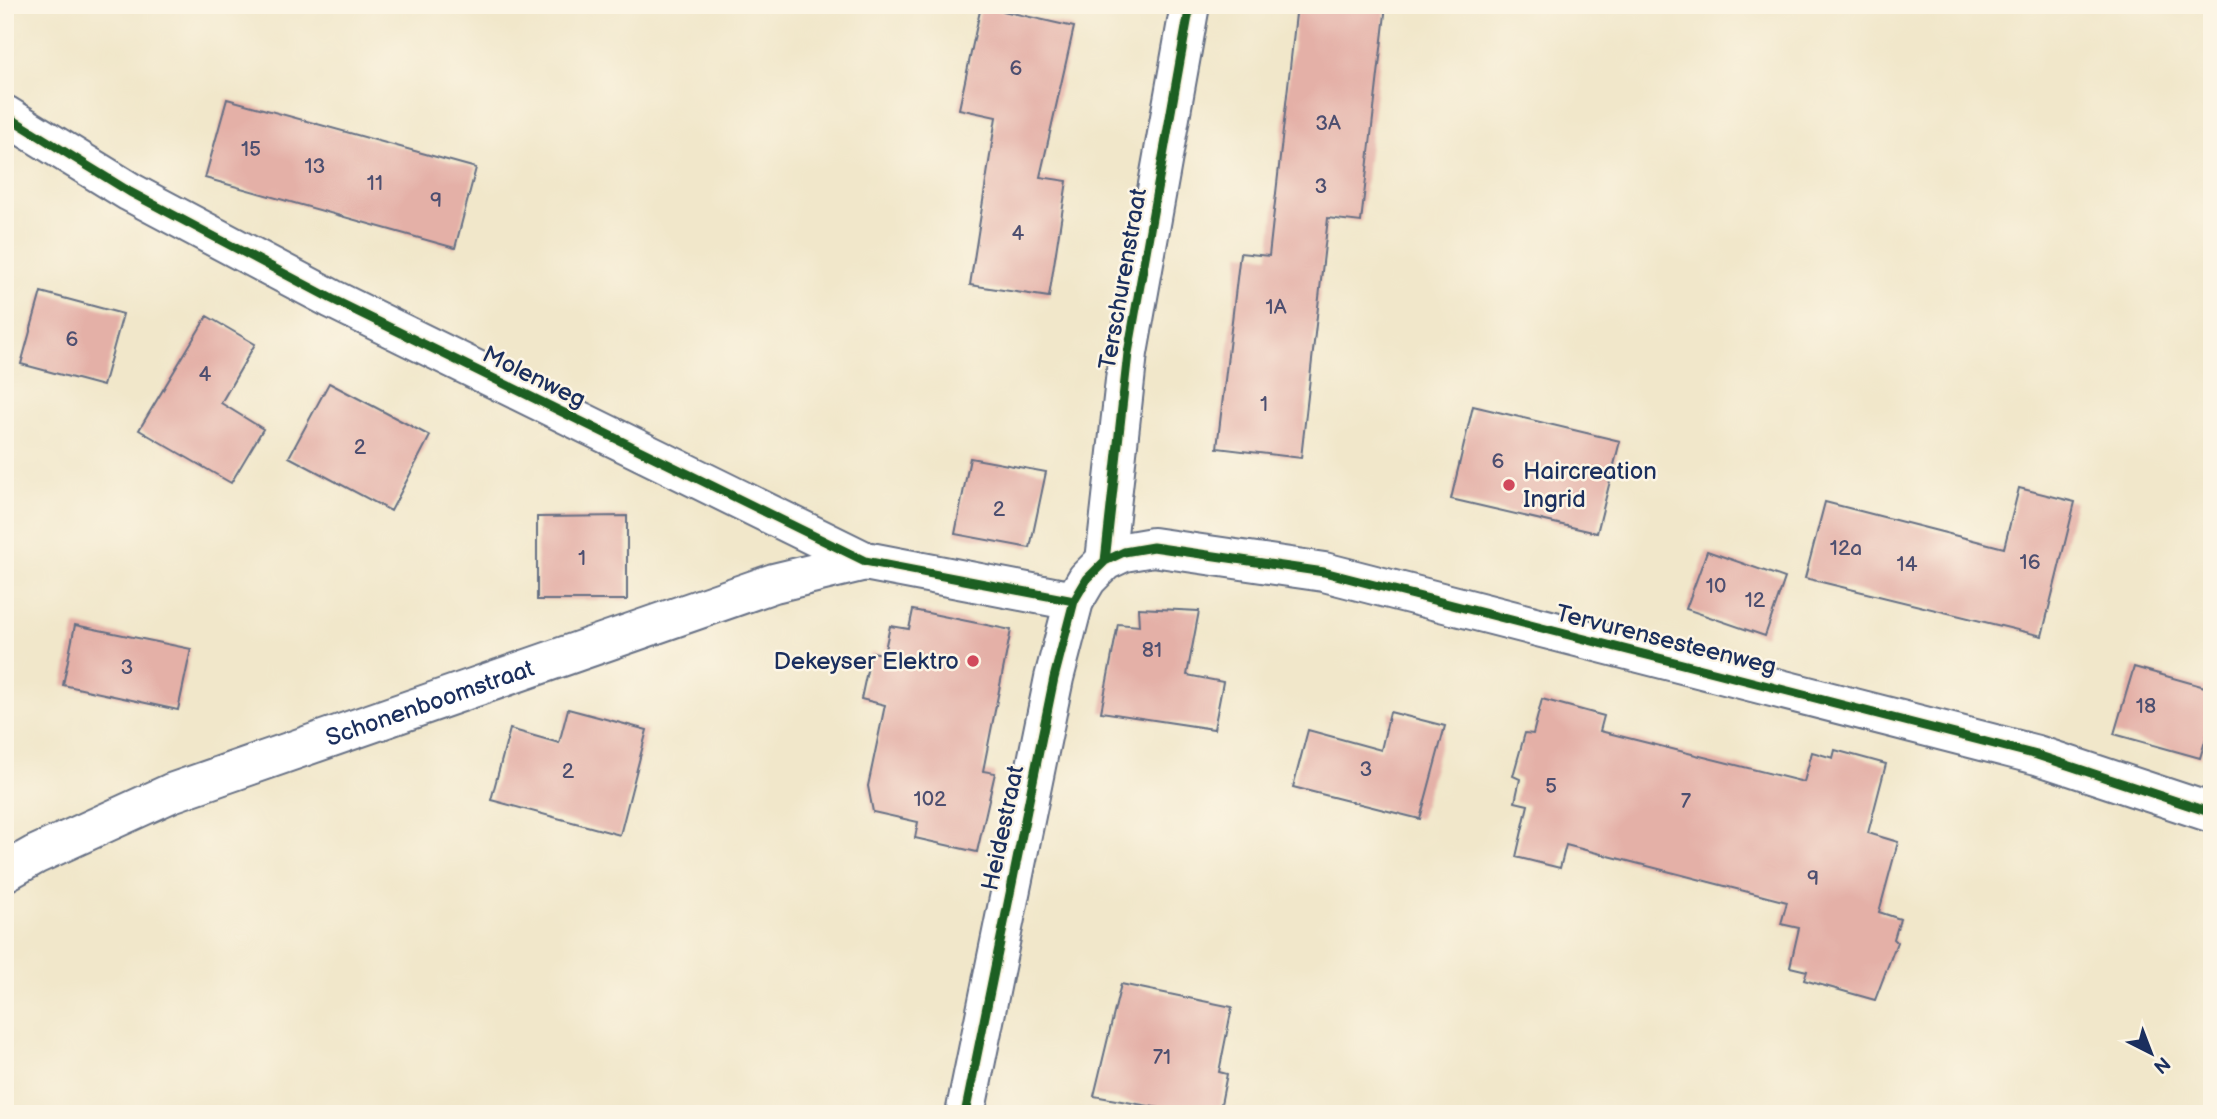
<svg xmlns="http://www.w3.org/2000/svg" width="2217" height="1119" viewBox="0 0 2217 1119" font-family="'Balsamiq Sans',sans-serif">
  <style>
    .building { fill: #e4b0a7 }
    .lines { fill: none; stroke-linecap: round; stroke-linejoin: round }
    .street-casing { stroke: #666f84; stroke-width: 42 }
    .secondary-casing { stroke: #666f84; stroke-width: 42 }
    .street { stroke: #fff; stroke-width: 38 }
    .secondary { stroke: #fff; stroke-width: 38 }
    .cycleway-casing { stroke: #fcf5e5; stroke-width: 13 }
    .cycleway { stroke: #1b5e20; stroke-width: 9 }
    .poi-dot { fill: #d1495b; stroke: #fcf5e5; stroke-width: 2.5 }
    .labels { text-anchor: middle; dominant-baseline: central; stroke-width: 5; stroke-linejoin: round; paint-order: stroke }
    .number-label { font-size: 21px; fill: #4d4f70 }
    .street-label { font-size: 24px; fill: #1b2f5e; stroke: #fcf5e5 }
    .poi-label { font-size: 24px; fill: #1b2f5e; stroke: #fcf5e5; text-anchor: start }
  </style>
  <rect width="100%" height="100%" fill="#fcf5e5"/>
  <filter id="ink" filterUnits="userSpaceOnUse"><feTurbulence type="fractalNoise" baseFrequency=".0143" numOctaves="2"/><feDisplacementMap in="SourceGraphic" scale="14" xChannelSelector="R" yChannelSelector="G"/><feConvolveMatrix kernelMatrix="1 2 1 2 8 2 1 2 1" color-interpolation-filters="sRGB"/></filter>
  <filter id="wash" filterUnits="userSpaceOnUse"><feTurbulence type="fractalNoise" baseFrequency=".00686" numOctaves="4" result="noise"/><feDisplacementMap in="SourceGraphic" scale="28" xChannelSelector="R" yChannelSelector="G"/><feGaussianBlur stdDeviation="1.57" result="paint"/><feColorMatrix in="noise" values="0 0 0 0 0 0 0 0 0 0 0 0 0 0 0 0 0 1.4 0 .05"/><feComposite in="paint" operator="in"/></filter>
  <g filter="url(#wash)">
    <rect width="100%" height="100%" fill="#f1e7ca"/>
    <g id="blocks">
      <!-- building -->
      <path class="building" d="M 1297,5 L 1386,5 L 1361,222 L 1328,218 L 1301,458 L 1217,448 L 1240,253 L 1269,256 Z
        M 981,6 L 1074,27 L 1040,177 L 1067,181 L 1049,297 L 970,285 L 996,117 L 959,109 Z
        M 227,99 L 476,168 L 455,248 L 205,178 Z
        M 41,292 L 123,314 L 103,386 L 21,364 Z
        M 207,316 L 255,344 L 221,403 L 263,429 L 231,483 L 139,430 Z
        M 329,383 L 430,436 L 391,511 L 289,457 Z
        M 1473,406 L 1620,441 L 1597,533 L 1451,499 Z
        M 970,458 L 1046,472 L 1030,548 L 955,534 Z
        M 2019,488 L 2075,502 L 2042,636 L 1805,578 L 1825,502 L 2004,548 Z
        M 627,516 L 627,600 L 537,600 L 537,517 Z
        M 1707,551 L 1785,578 L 1765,636 L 1686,609 Z
        M 1138,608 L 1199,611 L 1187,675 L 1223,682 L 1214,729 L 1101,712 L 1118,624 L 1139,626 Z
        M 913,610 L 1011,630 L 983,771 L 995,773 L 977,852 L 915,838 L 918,822 L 873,812 L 868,786 L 885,705 L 861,699 L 871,652 L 884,654 L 890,626 L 909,629 Z
        M 75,625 L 191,649 L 178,710 L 63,685 Z
        M 2134,667 L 2212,689 L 2212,718 L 2200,758 L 2114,734 Z
        M 1542,699 L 1604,716 L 1600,731 L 1804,782 L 1812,752 L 1833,758 L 1835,750 L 1886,764 L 1868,833 L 1898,842 L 1879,912 L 1900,919 L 1894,939 L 1897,942 L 1875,1000 L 1804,980 L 1807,971 L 1790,967 L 1799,928 L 1781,924 L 1787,902 L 1566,845 L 1560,868 L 1516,857 L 1528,805 L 1515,802 L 1520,779 L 1513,776 L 1525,733 L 1533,734 Z
        M 568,709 L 647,730 L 620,835 L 491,800 L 510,729 L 559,743 Z
        M 1390,712 L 1445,726 L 1420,819 L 1293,787 L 1308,730 L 1381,750 Z
        M 1121,984 L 1232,1007 L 1219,1072 L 1227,1074 L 1219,1114 L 1192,1114 L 1094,1096 Z"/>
    </g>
  </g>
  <g filter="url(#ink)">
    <use href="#blocks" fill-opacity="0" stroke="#666f84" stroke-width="2"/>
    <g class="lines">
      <!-- street casing -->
      <g class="street-casing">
        <g id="street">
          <path d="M 5,115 L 130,192 L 332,299 L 865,561 L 1074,601"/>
          <path d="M 1105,561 L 1128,353 L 1190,5"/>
          <path id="s1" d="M 5,872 L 35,855 L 171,793 L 774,583 L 865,561"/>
        </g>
      </g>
      <!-- secondary casing -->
      <g class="secondary-casing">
        <path id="secondary" d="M 965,1114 L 1054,678 L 1074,601 L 1087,579 L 1105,561 L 1124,552 L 1153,547 L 1324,572 L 2037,755 L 2212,813"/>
      </g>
      <!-- street -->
      <use href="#street" class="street"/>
      <!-- secondary -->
      <use href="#secondary" class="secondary"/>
      <!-- cycleway casing -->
      <g class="cycleway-casing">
        <path id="cycleway" d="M 5,115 L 130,192 L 332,299 L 865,561 L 1074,601
          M 1105,561 L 1128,353 L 1190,5
          M 965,1114 L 1054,678 L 1074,601 L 1087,579 L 1105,561 L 1124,552 L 1153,547 L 1324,572 L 2037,755 L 2212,813"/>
      </g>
      <!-- cycleway -->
      <use href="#cycleway" class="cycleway"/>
    </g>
  </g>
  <!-- markers -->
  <g class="poi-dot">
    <circle cx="1509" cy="485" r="7"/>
    <circle cx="973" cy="661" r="7"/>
  </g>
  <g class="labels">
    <!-- number labels -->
    <g class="number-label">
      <text x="1016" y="68">6</text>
      <text x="1328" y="123">3A</text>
      <text x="251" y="149">15</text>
      <text x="315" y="166">13</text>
      <text x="375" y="183">11</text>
      <text x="1321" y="186">3</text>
      <text x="436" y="200">9</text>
      <text x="1018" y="233">4</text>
      <text x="1276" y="307">1A</text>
      <text x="72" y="339">6</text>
      <text x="205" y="374">4</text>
      <text x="1264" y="404">1</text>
      <text x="360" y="447">2</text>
      <text x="1498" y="461">6</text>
      <text x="999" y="509">2</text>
      <text x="1846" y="548">12a</text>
      <text x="582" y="558">1</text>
      <text x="2030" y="562">16</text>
      <text x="1907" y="564">14</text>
      <text x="1716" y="586">10</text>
      <text x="1755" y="600">12</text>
      <text x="1152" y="650">81</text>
      <text x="127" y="667">3</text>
      <text x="2146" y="706">18</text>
      <text x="1366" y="769">3</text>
      <text x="568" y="771">2</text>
      <text x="1551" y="786">5</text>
      <text x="930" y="799">102</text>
      <text x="1686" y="801">7</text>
      <text x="1813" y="878">9</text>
      <text x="1162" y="1057">71</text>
    </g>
    <!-- street labels -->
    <g class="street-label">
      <text transform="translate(1123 279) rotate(-80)">Terschurenstraat</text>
      <text transform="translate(534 377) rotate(26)">Molenweg</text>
      <text transform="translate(1666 640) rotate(14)">Tervurensesteenweg</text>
      <text stroke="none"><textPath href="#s1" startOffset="458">Schonenboomstraat</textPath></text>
      <text transform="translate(1003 828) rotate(-78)">Heidestraat</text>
    </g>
    <!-- poi labels -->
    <g class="poi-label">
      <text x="1523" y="471">Haircreation<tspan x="1523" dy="28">Ingrid</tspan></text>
      <text x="959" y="661" text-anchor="end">Dekeyser Elektro</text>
    </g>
  </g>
  <!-- margin -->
  <rect width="2217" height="1119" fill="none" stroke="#fcf5e5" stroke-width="28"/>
  <!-- north arrow -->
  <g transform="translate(2151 1053) rotate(138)" stroke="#fcf5e5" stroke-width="5" paint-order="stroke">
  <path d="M0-5L12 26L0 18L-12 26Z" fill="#1b2f5e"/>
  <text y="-10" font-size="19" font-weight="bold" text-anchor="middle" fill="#1b2f5e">N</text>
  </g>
</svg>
